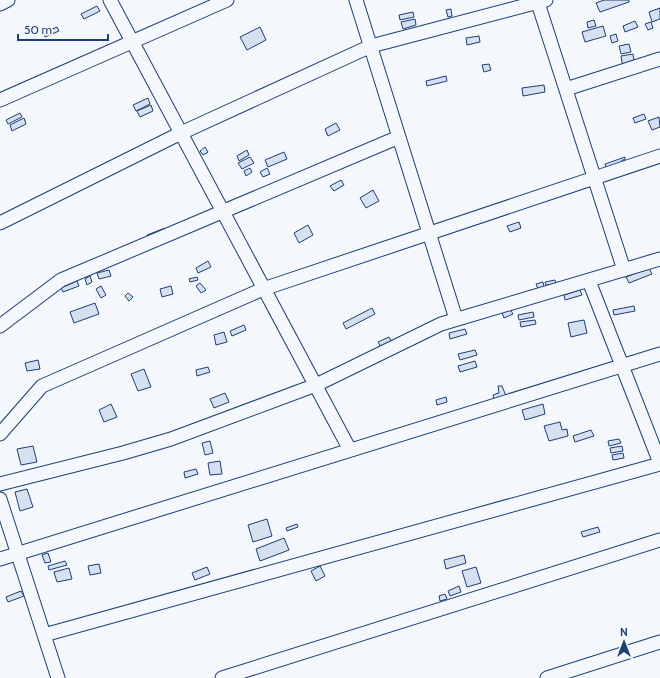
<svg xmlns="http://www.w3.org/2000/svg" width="660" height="678" viewBox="0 0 660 678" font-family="Cabin,sans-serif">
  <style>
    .building { fill: #d5e0f0; stroke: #1d3f73 }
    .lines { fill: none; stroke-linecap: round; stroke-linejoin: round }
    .minor-casing { stroke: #1d3f73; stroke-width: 15 }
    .minor { stroke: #f4f7fb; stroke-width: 13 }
  </style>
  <rect width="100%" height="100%" fill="#f4f7fb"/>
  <!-- building -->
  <path class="building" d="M 604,0 L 629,0 L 629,2 L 600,12 L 596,3 Z
    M 97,6 L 100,11 L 84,19 L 81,14 Z
    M 660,8 L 660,19 L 652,22 L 649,12 Z
    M 451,9 L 452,16 L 448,17 L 446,10 Z
    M 413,12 L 414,17 L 400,20 L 399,15 Z
    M 415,19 L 416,25 L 403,29 L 401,22 Z
    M 594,20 L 596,26 L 588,28 L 587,22 Z
    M 635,21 L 638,27 L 625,32 L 623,26 Z
    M 651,22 L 653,28 L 648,30 L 645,24 Z
    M 603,26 L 606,36 L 585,42 L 582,32 Z
    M 57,27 L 59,31 L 45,37 L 43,33 Z
    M 260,27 L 266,40 L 247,50 L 240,37 Z
    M 616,34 L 618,41 L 612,43 L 610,36 Z
    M 479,36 L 480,42 L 467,45 L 466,38 Z
    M 629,44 L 631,52 L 621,54 L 619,46 Z
    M 633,54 L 635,65 L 623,68 L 621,56 Z
    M 489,64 L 491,70 L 484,72 L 482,65 Z
    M 446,76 L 447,81 L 427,86 L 426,81 Z
    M 544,85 L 545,92 L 523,96 L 522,88 Z
    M 148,98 L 150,104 L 136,111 L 133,105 Z
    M 151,105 L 153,111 L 140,117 L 137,111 Z
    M 20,113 L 22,117 L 8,124 L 6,120 Z
    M 644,114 L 646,119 L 635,123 L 633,118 Z
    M 659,117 L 660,127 L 652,130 L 648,121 Z
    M 24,118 L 26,124 L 12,131 L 10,125 Z
    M 336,123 L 340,130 L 328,136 L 325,129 Z
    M 205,147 L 208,152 L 203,155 L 200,151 Z
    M 247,150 L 249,155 L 239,161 L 237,156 Z
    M 284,152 L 287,159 L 268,167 L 265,160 Z
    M 250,157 L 254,163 L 242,169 L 238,163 Z
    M 625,157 L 625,160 L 622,160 L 621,166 L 607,170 L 605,164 Z
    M 250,168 L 252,172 L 246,176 L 244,171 Z
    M 267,168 L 270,174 L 263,177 L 260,172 Z
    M 341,180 L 344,185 L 334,191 L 330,186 Z
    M 373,190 L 379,201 L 366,208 L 360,198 Z
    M 519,222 L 521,228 L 510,232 L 507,226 Z
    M 308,225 L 313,235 L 299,243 L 294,233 Z
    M 165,228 L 168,234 L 150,241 L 147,235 Z
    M 208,261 L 211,267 L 198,273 L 196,268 Z
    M 649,268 L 652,274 L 629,283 L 626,277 Z
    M 109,270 L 111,276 L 99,279 L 97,273 Z
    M 90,276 L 92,282 L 87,285 L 85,279 Z
    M 197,277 L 198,280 L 190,282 L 189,279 Z
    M 555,280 L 556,284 L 546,285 L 545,282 Z
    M 77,281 L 79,286 L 63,292 L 61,288 Z
    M 543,282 L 544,287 L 538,289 L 536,284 Z
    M 200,283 L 206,290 L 201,293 L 196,286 Z
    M 101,286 L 106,295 L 101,298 L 96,289 Z
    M 171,286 L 173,294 L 162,297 L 160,289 Z
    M 580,290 L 582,295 L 565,300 L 564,295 Z
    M 128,293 L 133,297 L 129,301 L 125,296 Z
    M 95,303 L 99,314 L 74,323 L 70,312 Z
    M 634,306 L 635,311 L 614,315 L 613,310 Z
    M 509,307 L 513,314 L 504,318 L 501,310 Z
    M 372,308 L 375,314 L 346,329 L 343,323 Z
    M 533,312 L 534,317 L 519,320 L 518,315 Z
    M 535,320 L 536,324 L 521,327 L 520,322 Z
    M 584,320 L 587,333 L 571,337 L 568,323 Z
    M 244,325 L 246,330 L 232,336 L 230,331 Z
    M 465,329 L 467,334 L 450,339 L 449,333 Z
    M 224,332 L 227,342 L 216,345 L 214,335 Z
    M 389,337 L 392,342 L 381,347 L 378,342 Z
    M 475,350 L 477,355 L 460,360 L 458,354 Z
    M 38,360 L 40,369 L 27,371 L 25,363 Z
    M 475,361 L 477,367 L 460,372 L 458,366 Z
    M 208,367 L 210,372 L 197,376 L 196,370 Z
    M 144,369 L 151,387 L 138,391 L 131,374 Z
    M 498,386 L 502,386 L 506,396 L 494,400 L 493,395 L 499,393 Z
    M 225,393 L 229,402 L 214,408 L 210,399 Z
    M 446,397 L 447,402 L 437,405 L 436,400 Z
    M 111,404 L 117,417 L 104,422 L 99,410 Z
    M 543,404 L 545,414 L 525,420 L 522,410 Z
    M 560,422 L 562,430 L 567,429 L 568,436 L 549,441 L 544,426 Z
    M 591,430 L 594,436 L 575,442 L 573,436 Z
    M 619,439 L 621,443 L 609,446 L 608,441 Z
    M 210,441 L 213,453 L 205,455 L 202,443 Z
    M 33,446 L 37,462 L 21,465 L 17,449 Z
    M 622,446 L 623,451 L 611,453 L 610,448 Z
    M 623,453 L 624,458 L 613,460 L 612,455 Z
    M 220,461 L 222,474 L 210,475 L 208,463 Z
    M 196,469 L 198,474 L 185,478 L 184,472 Z
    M 27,489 L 33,507 L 20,511 L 15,492 Z
    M 267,519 L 272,536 L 253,542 L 248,525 Z
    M 297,524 L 298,527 L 287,531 L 286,528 Z
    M 598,527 L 600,532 L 583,537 L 581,532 Z
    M 284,538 L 289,550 L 260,561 L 256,549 Z
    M 48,553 L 51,562 L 45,563 L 42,555 Z
    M 464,555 L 466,563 L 446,569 L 444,560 Z
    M 65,561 L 67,565 L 49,570 L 48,566 Z
    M 99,564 L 101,573 L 90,575 L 88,566 Z
    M 320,566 L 325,576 L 316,581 L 311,571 Z
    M 207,567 L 210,574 L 195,580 L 192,573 Z
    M 476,567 L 481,583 L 467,587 L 462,571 Z
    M 69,568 L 72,579 L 57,582 L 54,572 Z
    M 459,586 L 461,592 L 450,596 L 448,591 Z
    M 21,591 L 24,596 L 8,602 L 6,597 Z
    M 445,594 L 447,599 L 440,601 L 439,596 Z"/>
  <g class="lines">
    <!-- minor casing -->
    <g class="minor-casing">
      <path id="minor" d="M 110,0 L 350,450
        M 356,0 L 456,319
        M 537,0 L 624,270
        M 0,4 L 8,0
        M 566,89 L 660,59
        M 0,100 L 227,0
        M 0,223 L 181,133 L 371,46 L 546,0
        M 589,281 L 660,463
        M 0,326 L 61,280 L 399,137
        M 0,434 L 42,386 L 263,289 L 660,156
        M 0,484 L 123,453 L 171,439 L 316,385 L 441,324 L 660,259
        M 0,499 L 58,678
        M 0,559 L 660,354
        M 44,635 L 660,464
        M 222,678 L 660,540
        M 547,678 L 660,642"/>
    </g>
    <!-- minor -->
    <use href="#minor" class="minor"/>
  </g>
  <!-- north arrow -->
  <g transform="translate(624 642)" stroke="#f4f7fb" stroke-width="3" paint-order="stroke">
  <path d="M0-3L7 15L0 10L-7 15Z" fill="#1d3f73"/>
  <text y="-6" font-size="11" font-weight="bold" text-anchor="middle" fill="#1d3f73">N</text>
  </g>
  <!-- scale -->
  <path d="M18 34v6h90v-6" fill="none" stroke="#1d3f73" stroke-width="2"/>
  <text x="24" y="34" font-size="12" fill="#1d3f73" stroke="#f4f7fb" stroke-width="3" paint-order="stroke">50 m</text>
</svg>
